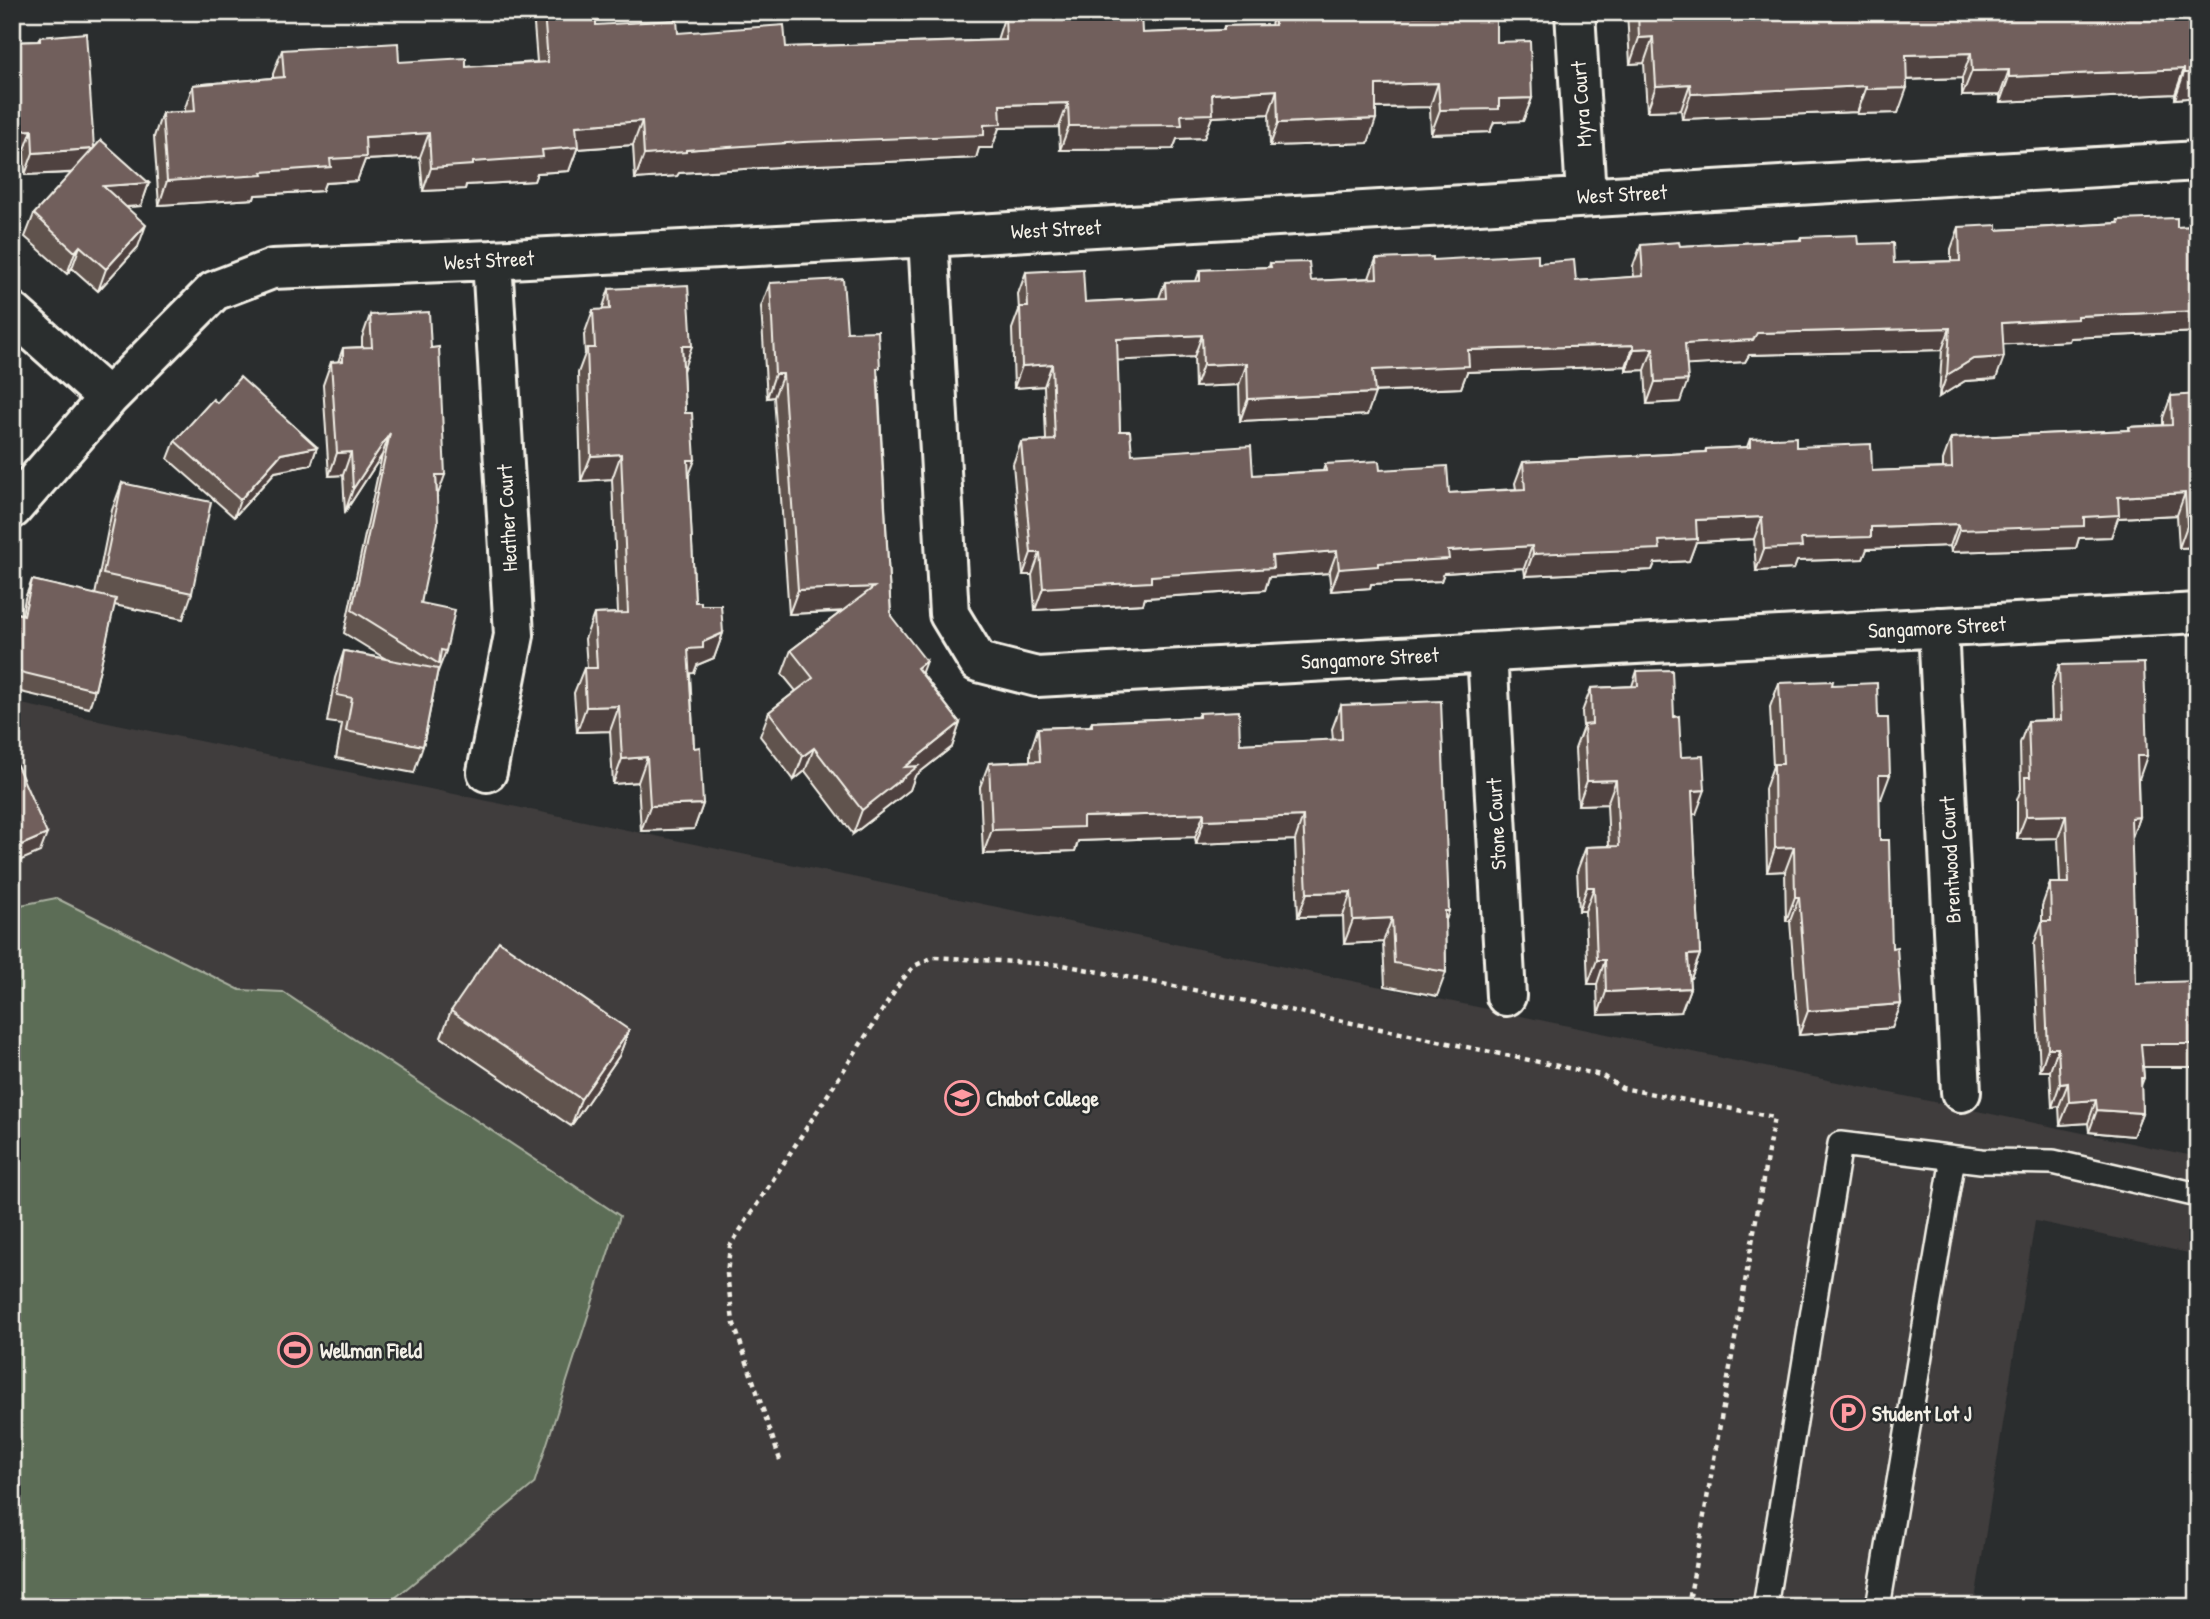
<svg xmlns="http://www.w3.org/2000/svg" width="2210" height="1619" viewBox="0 0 2210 1619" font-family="'Patrick Hand',sans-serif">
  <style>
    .built { fill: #3f3c3c }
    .green { fill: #5c6d56; stroke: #a8af9f; stroke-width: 2 }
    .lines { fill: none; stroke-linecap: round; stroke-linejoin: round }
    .service-casing { stroke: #f4f1e8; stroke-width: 28 }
    .minor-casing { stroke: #f4f1e8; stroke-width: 44 }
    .path { stroke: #f4f1e8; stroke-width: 4.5; stroke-dasharray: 5 5; stroke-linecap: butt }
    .service { stroke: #2a2d2e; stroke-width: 23 }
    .minor { stroke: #2a2d2e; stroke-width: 38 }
    .wall { fill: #61524e; stroke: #f4f1e8; stroke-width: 2 }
    .shaded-wall { fill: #4f4240; stroke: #f4f1e8; stroke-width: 2 }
    .building { fill: #715f5b; stroke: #f4f1e8; stroke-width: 2 }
    .labels { text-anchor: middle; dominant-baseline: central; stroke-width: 5; stroke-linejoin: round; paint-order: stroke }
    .street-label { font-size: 21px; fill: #f4f1e8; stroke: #2a2d2e }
    .poi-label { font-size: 21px; font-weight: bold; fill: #f4f1e8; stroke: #2a2d2e; text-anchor: start }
  </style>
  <rect width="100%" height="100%" fill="#2a2d2e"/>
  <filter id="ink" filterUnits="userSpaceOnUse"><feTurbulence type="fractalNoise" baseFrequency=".0143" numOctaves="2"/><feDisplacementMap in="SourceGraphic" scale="14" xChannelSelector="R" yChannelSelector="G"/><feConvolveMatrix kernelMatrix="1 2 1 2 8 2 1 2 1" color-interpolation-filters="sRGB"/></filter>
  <g filter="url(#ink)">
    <!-- built -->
    <path class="built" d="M 12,702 L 2198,1157 L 2198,1255 L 2035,1221 L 1974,1607 L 12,1607 Z"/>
    <!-- green -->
    <path class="green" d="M 56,898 L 240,990 L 283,992 L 620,1216 L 534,1484 L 384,1607 L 12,1607 L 12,915 L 16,906 Z"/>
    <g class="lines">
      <!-- service casing -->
      <g class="service-casing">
        <path id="service" d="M 1765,1607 L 1840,1144 L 1981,1161 L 2053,1162 L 2198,1195
          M 1878,1607 L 1953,1158"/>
      </g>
      <!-- minor casing -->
      <g class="minor-casing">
        <path id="minor" d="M 1575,12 L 1586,196
          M 928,237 L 949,614 L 978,662 L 1037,677 L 2198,613
          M 12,312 L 108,398
          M 12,509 L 108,398 L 214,291 L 272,269 L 492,260 L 928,237 L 2198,161
          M 1938,627 L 1961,1092
          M 1487,652 L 1506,996
          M 487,772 L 514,635 L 492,260"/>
      </g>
      <!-- path -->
      <path class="path" d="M 780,1460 L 733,1321 L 727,1274 L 730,1246 L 902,980 L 914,966 L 934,957 L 1063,965 L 1189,989 L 1601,1075 L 1622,1088 L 1774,1117 L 1688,1607"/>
      <!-- service -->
      <use href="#service" class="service"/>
      <!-- minor -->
      <use href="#minor" class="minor"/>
    </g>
    <!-- wall -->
    <path class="wall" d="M 533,12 L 596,12 L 596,25 L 678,33 L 786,47 L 997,40 L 1005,15 L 1142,33 L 1223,30 L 1224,26 L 1271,25 L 1274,15 L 1377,17 L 1496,42 L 1532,98 L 1523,121 L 1494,122 L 1490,132 L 1431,134 L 1430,107 L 1376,108 L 1368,143 L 1270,146 L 1269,114 L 1212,117 L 1204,138 L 1177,139 L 1173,149 L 1060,150 L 1059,127 L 999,128 L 992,148 L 979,148 L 976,158 L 794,166 L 679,173 L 677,176 L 635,179 L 633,145 L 577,149 L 569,171 L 537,173 L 534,181 L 466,185 L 465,189 L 423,191 L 420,157 L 365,160 L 357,181 L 325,183 L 322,191 L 255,195 L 254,199 L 159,205 L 154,137 L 162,113 L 185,112 L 185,108 L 193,85 L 273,78 L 273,74 L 282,50 L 399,62 L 466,67 L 537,62 Z
      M 1627,12 L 2198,12 L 2198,97 L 2175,99 L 2175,94 L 2000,102 L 2000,95 L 1962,96 L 1962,78 L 1907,80 L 1898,113 L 1857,114 L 1857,112 L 1682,119 L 1681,110 L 1647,111 L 1644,63 L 1630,64 Z
      M 40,37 L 94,148 L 149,183 L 141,206 L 126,207 L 138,247 L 98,291 L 72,268 L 67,274 L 25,237 L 34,214 L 72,173 L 25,175 L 24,152 L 12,153 L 12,42 L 38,41 Z
      M 2118,220 L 2177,227 L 2198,226 L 2198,332 L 2070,338 L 2069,341 L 2003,344 L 1996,379 L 1965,381 L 1939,397 L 1942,350 L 1749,355 L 1745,362 L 1687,365 L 1680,402 L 1647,404 L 1645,370 L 1626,371 L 1626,366 L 1467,372 L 1461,388 L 1374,392 L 1367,415 L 1240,421 L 1239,385 L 1195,387 L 1194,357 L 1117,360 L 1120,431 L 1132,454 L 1253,475 L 1323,471 L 1325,464 L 1380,470 L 1449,493 L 1516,489 L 1515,483 L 1523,462 L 1705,452 L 1706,449 L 1747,447 L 1750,439 L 1796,447 L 1872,471 L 1943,468 L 1943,460 L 1951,438 L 2129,430 L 2129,427 L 2163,425 L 2163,418 L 2171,396 L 2198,547 L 2179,548 L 2177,515 L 2118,518 L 2111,537 L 2079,538 L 2076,548 L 1951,552 L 1950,546 L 1867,549 L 1863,559 L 1797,561 L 1794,569 L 1756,571 L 1754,539 L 1696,542 L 1689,561 L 1655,563 L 1652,570 L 1525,576 L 1524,568 L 1444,573 L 1441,581 L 1371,584 L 1370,588 L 1331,591 L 1329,573 L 1269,577 L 1265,590 L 1145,598 L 1143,604 L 1035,610 L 1032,575 L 1023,575 L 1013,464 L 1021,442 L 1046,440 L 1044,386 L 1014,388 L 1012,329 L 1019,310 L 1018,294 L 1026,272 L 1085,302 L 1159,298 L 1165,282 L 1196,281 L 1200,270 L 1269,267 L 1270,263 L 1311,281 L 1369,278 L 1376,259 L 1538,263 L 1576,281 L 1634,277 L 1633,266 L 1641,245 L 1680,246 L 1799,240 L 1801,237 L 1858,244 L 1894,263 L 1951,261 L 1951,249 L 1959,227 L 1997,230 L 2117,223 Z
      M 770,283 L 847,332 L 878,376 L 891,616 L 922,673 L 960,723 L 952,747 L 915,776 L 910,790 L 853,834 L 805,771 L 794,780 L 760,736 L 769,712 L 796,691 L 782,674 L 791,650 L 841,612 L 789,614 L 774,397 L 767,398 L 761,307 Z
      M 609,289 L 683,371 L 695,602 L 701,605 L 723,633 L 714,658 L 697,665 L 694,673 L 690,673 L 694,748 L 703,804 L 694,829 L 641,831 L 638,782 L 613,784 L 610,731 L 577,732 L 574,693 L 584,668 L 587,668 L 585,639 L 594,614 L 618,613 L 612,479 L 581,481 L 578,373 L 585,354 L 584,335 L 593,310 L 602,310 Z
      M 370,315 L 437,497 L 421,603 L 446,651 L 437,674 L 423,746 L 414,773 L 336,758 L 342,724 L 327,722 L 335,678 L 344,651 L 386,659 L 344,633 L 382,455 L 345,512 L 343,475 L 329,476 L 323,385 L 331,362 L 338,362 L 343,348 L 362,347 L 362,338 Z
      M 175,441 L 317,447 L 311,465 L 275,472 L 234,517 L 168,459 Z
      M 122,483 L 192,593 L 183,619 L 114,605 L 95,690 L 89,708 L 12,690 L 12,624 L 16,613 L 22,614 L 25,598 L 32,580 L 95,595 L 112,510 Z
      M 2059,665 L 2139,779 L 2138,779 L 2139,817 L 2131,839 L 2136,983 L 2144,1078 L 2141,1086 L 2142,1113 L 2133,1136 L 2089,1132 L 2088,1123 L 2060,1125 L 2059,1106 L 2052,1107 L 2050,1071 L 2040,1071 L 2034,944 L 2042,922 L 2042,906 L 2050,883 L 2060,883 L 2058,838 L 2017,839 L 2017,800 L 2021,789 L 2020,743 L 2028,721 L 2052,720 L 2051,688 Z
      M 1637,671 L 1674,717 L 1681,757 L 1696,814 L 1693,814 L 1700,954 L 1691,978 L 1689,978 L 1690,988 L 1681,1012 L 1598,1015 L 1597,984 L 1588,984 L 1585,911 L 1579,911 L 1577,871 L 1586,847 L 1609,846 L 1607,804 L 1578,805 L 1575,749 L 1583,727 L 1582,712 L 1591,688 L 1632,686 Z
      M 1779,683 L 1832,685 L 1881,799 L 1879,799 L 1880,840 L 1892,948 L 1901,1004 L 1892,1028 L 1799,1035 L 1790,921 L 1786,921 L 1785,871 L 1767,872 L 1765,789 L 1773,766 L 1770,707 Z
      M 1341,705 L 1449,911 L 1445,922 L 1446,972 L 1437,996 L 1385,986 L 1383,942 L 1344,944 L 1343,916 L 1298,917 L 1295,840 L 1196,844 L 1195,837 L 1078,841 L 1075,851 L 983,854 L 980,787 L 989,763 L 1030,761 L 1030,752 L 1038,728 L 1090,726 L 1092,722 L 1197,717 L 1199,713 L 1240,744 L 1333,740 L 1332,729 Z
      M 451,1011 L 629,1030 L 619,1056 L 571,1126 L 441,1037 Z"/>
    <!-- shaded-wall -->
    <path class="shaded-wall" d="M 1653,37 L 1644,63 L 1630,64 L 1639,38 Z
      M 1971,53 L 1962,78 L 1897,80 L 1906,55 Z
      M 2184,69 L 2175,94 L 2000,102 L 2009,77 Z
      M 2009,70 L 2000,95 L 1962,96 L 1972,71 Z
      M 2184,73 L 2198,73 L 2198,97 L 2175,99 Z
      M 1438,83 L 1430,107 L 1367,108 L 1376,85 Z
      M 1690,84 L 1681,110 L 1647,111 L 1656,86 Z
      M 1866,86 L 1857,112 L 1682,119 L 1691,94 Z
      M 1907,88 L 1898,113 L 1857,114 L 1866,89 Z
      M 1277,90 L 1269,114 L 1212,117 L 1204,138 L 1177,139 L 1173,149 L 1060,150 L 1069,126 L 1181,115 L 1212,94 Z
      M 1532,98 L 1523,121 L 1494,122 L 1490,132 L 1431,134 L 1440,110 L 1499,99 Z
      M 1068,103 L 1059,127 L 999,128 L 992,148 L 979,148 L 976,158 L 794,166 L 679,173 L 677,176 L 635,179 L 644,155 L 686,150 L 984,125 L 1000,105 Z
      M 1376,119 L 1368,143 L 1270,146 L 1278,123 Z
      M 642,121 L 633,145 L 577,149 L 569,171 L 537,173 L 534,181 L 466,185 L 465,189 L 423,191 L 431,168 L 542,150 L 576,126 Z
      M 32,130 L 24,152 L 12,153 L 12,131 Z
      M 429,133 L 420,157 L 365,160 L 357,181 L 325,183 L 322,191 L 255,195 L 254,199 L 159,205 L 167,181 L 262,172 L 330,159 L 365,137 Z
      M 93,149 L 85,172 L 25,175 L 33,153 Z
      M 149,183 L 141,206 L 95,209 L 103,186 Z
      M 146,225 L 138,247 L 98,291 L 106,269 Z
      M 80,246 L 72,268 L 67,274 L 75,252 Z
      M 2198,311 L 2198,332 L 2070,338 L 2069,341 L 1994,345 L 2002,323 L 2077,316 Z
      M 1950,328 L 1942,350 L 1749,355 L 1745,362 L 1677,366 L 1685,344 L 1757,333 Z
      M 1202,335 L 1194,357 L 1109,361 L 1117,339 Z
      M 1634,345 L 1626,366 L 1467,372 L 1461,388 L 1365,392 L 1373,370 L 1468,350 Z
      M 682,346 L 692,346 L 683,371 Z
      M 1653,348 L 1645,370 L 1626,371 L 1634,349 Z
      M 2004,357 L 1996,379 L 1965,381 L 1939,397 L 1947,375 L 1973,359 Z
      M 1247,363 L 1239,385 L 1195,387 L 1203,365 Z
      M 1052,364 L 1044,386 L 1014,388 L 1022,366 Z
      M 775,374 L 783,374 L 774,397 L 767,398 Z
      M 1688,380 L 1680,402 L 1647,404 L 1655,382 Z
      M 1375,393 L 1367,415 L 1240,421 L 1248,399 Z
      M 390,433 L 382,455 L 345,512 L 353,489 Z
      M 317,447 L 311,465 L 275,472 L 234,517 L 240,500 L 281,454 Z
      M 351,452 L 343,475 L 329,476 L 337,453 Z
      M 621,454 L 612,479 L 581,481 L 591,456 Z
      M 688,460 L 695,460 L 685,485 Z
      M 436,475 L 445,475 L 437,497 Z
      M 2185,493 L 2177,515 L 2118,518 L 2111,537 L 2079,538 L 2076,548 L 1951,552 L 1959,530 L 2084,517 L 2118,497 Z
      M 1762,517 L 1754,539 L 1696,542 L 1689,561 L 1655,563 L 1652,570 L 1525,576 L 1533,554 L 1659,541 L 1696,520 Z
      M 1958,524 L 1950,546 L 1867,549 L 1863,559 L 1797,561 L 1794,569 L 1756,571 L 1764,549 L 1801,539 L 1871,527 Z
      M 2198,525 L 2198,547 L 2179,548 L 2187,526 Z
      M 1532,546 L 1524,568 L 1444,573 L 1441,581 L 1371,584 L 1370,588 L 1331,591 L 1339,569 L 1448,551 Z
      M 1337,551 L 1329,573 L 1269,577 L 1265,590 L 1145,598 L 1143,604 L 1035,610 L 1043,588 L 1151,576 L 1272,556 Z
      M 1031,553 L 1040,553 L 1032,575 L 1023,575 Z
      M 874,587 L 865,610 L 789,614 L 798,590 Z
      M 723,633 L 714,658 L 697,665 L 694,673 L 679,674 L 688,649 Z
      M 926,661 L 917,685 L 917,668 Z
      M 619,706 L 610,731 L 577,732 L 586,707 Z
      M 960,723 L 952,747 L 915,776 L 910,790 L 853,834 L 862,810 L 905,767 Z
      M 814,748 L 805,771 L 794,780 L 803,756 Z
      M 2137,756 L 2147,756 L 2139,779 L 2129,779 Z
      M 647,757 L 638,782 L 613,784 L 622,759 Z
      M 1879,775 L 1890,775 L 1881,799 L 1870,800 Z
      M 1616,780 L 1607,804 L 1578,805 L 1587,781 Z
      M 1705,790 L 1696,814 L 1683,815 L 1692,791 Z
      M 703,804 L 694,829 L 641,831 L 650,806 Z
      M 1204,813 L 1195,837 L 1078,841 L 1075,851 L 983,854 L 992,830 L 1083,817 Z
      M 2066,815 L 2058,838 L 2017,839 L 2026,816 Z
      M 1303,816 L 1295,840 L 1196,844 L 1204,820 Z
      M 2139,817 L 2131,840 L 2131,818 Z
      M 47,834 L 40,852 L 12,864 L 12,849 Z
      M 1794,847 L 1785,871 L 1767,872 L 1775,848 Z
      M 1587,887 L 1594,887 L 1585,911 L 1579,911 Z
      M 1351,892 L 1343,916 L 1298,917 L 1307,893 Z
      M 1795,897 L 1799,897 L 1790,921 L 1786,921 Z
      M 1445,911 L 1449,911 L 1441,935 Z
      M 1392,918 L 1383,942 L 1344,944 L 1353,920 Z
      M 1700,954 L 1691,978 L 1680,978 L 1688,955 Z
      M 1597,960 L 1605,960 L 1597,984 L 1588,984 Z
      M 1690,988 L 1681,1012 L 1598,1015 L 1606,992 Z
      M 1901,1004 L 1892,1028 L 1799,1035 L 1808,1011 Z
      M 629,1030 L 619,1056 L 571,1126 L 581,1099 Z
      M 2141,1044 L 2198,1044 L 2198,1067 L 2133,1067 Z
      M 2048,1048 L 2058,1048 L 2050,1071 L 2040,1071 Z
      M 2068,1083 L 2059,1106 L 2052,1107 L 2060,1084 Z
      M 2096,1100 L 2088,1123 L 2060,1125 L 2069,1102 Z
      M 2097,1110 L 2142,1113 L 2133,1136 L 2089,1132 Z"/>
    <!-- building -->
    <path class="building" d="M 544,12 L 596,12 L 596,25 L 677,20 L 678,33 L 784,25 L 786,47 L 1006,40 L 1005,15 L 1098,12 L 1141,12 L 1142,33 L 1224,30 L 1224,26 L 1275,25 L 1274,15 L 1376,12 L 1377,17 L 1496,13 L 1496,42 L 1530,41 L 1532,98 L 1499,99 L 1499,109 L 1440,110 L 1438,83 L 1376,85 L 1376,119 L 1278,123 L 1277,90 L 1212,94 L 1213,114 L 1181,115 L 1182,125 L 1069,126 L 1068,103 L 1000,105 L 1001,124 L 984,125 L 984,135 L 803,142 L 686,150 L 686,152 L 644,155 L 642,121 L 576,126 L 578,147 L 542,150 L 543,157 L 473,162 L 473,165 L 431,168 L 429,133 L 365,137 L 366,157 L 330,159 L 331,167 L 262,172 L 263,175 L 167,181 L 162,113 L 195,111 L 193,85 L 284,77 L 282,50 L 398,43 L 399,62 L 466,58 L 466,67 L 548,62 Z
      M 1638,12 L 2198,12 L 2198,73 L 2184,73 L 2184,69 L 2009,77 L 2009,70 L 1972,71 L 1971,53 L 1906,55 L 1907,88 L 1866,89 L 1866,86 L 1691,94 L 1690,84 L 1656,86 L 1653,37 L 1639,38 Z
      M 86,33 L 94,148 L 101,140 L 149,183 L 103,186 L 146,225 L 106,269 L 80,246 L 75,252 L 34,214 L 93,149 L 33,153 L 32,130 L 12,131 L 12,42 L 40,41 L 40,37 Z
      M 2177,218 L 2177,227 L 2198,226 L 2198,311 L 2077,316 L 2077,319 L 2002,323 L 2004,357 L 1973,359 L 1947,375 L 1950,328 L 1757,333 L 1753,340 L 1685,344 L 1688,380 L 1655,382 L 1653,348 L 1634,349 L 1634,345 L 1468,350 L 1469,366 L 1373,370 L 1375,393 L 1248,399 L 1247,363 L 1203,365 L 1202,335 L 1117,339 L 1120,431 L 1130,431 L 1132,454 L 1251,446 L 1253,475 L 1326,471 L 1325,464 L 1379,461 L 1380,470 L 1447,466 L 1449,493 L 1525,489 L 1523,462 L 1706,452 L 1706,449 L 1750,447 L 1750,439 L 1796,437 L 1796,447 L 1871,444 L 1872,471 L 1952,468 L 1951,438 L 2130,430 L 2129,427 L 2172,425 L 2171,396 L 2198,394 L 2198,525 L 2187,526 L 2185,493 L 2118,497 L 2119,515 L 2084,517 L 2084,526 L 1959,530 L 1958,524 L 1871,527 L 1871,537 L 1801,539 L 1802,547 L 1764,549 L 1762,517 L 1696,520 L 1697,539 L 1659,541 L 1660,549 L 1533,554 L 1532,546 L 1448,551 L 1449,559 L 1378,563 L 1378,566 L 1339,569 L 1337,551 L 1272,556 L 1273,568 L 1151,576 L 1151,582 L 1043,588 L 1040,553 L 1031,553 L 1021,442 L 1055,440 L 1052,364 L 1022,366 L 1020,307 L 1028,307 L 1026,272 L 1083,269 L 1085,302 L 1166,298 L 1165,282 L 1200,281 L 1200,270 L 1271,267 L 1270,263 L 1309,262 L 1311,281 L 1377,278 L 1376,259 L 1433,257 L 1433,260 L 1538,254 L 1538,263 L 1574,260 L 1576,281 L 1643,276 L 1641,245 L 1679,242 L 1680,246 L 1801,240 L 1801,237 L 1857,235 L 1858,244 L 1893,243 L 1894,263 L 1960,261 L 1959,227 L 1997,225 L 1997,230 L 2119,223 L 2118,220 Z
      M 843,279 L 847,332 L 878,331 L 880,368 L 877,368 L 891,616 L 926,661 L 917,668 L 960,723 L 905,767 L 918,766 L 862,810 L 814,748 L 803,756 L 769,712 L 813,678 L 791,650 L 874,587 L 798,590 L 783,374 L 775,374 L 770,283 Z
      M 688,285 L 692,346 L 682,346 L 685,413 L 692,413 L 695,460 L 688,460 L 695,602 L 701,602 L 701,605 L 721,605 L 723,633 L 703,642 L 703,648 L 688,649 L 694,748 L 700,747 L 703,804 L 650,806 L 647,757 L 622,759 L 619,706 L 586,707 L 584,668 L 597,668 L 594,614 L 628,613 L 621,454 L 591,456 L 587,348 L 595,348 L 593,310 L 610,309 L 609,289 Z
      M 429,312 L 431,348 L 439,347 L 445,475 L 436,475 L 438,523 L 421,603 L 455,610 L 446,651 L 441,650 L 439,664 L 352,610 L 390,433 L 353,489 L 351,452 L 337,453 L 331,362 L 343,361 L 343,348 L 372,347 L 370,315 Z
      M 240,377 L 317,447 L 281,454 L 240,500 L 175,441 L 213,399 L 217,403 Z
      M 122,483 L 211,502 L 192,593 L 103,574 Z
      M 32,580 L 116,599 L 95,690 L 12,670 L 12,630 L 16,613 L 24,615 Z
      M 344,651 L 438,669 L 423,746 L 346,731 L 352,698 L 337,695 Z
      M 2144,663 L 2147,756 L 2137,756 L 2139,817 L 2131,818 L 2136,983 L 2198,981 L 2198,1044 L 2141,1044 L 2144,1078 L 2141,1078 L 2142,1113 L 2097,1110 L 2096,1100 L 2069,1102 L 2068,1083 L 2060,1084 L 2058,1048 L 2048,1048 L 2042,921 L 2051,921 L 2050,883 L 2069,883 L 2066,815 L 2026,816 L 2025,777 L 2030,777 L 2028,721 L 2061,720 L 2059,665 Z
      M 1672,670 L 1674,717 L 1679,716 L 1681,757 L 1703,756 L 1705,790 L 1692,791 L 1700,954 L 1688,955 L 1690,988 L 1606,992 L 1605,960 L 1597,960 L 1594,887 L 1587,887 L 1586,847 L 1619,846 L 1616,780 L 1587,781 L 1584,725 L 1592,724 L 1591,688 L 1638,686 L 1637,671 Z
      M 1833,681 L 1832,685 L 1877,683 L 1878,718 L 1888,718 L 1890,775 L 1879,775 L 1880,840 L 1889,840 L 1892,948 L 1897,947 L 1901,1004 L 1808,1011 L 1799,897 L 1795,897 L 1794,847 L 1775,848 L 1774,764 L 1783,764 L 1779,683 Z
      M 1441,701 L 1449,911 L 1445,911 L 1446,972 L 1394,963 L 1392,918 L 1353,920 L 1351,892 L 1307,893 L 1303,816 L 1204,820 L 1204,813 L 1083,817 L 1083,827 L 992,830 L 989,763 L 1040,761 L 1038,728 L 1092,726 L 1092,722 L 1199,717 L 1199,713 L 1239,711 L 1240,744 L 1342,739 L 1341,705 Z
      M 16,763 L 47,834 L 12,849 L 12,765 Z
      M 499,941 L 629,1030 L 581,1099 L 451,1011 Z"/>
  </g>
  <!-- icons -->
  <defs>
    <g id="university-ring" transform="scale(1.75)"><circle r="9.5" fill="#2a2d2e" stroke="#ff9aa2" stroke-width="1.5"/><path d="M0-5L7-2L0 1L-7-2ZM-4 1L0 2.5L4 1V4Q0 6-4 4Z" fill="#ff9aa2"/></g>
    <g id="stadium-ring" transform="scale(1.75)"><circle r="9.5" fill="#2a2d2e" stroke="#ff9aa2" stroke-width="1.5"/><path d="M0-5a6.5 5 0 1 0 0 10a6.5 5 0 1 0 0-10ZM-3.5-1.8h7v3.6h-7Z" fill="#ff9aa2"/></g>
    <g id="parking-ring" transform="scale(1.75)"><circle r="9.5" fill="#2a2d2e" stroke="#ff9aa2" stroke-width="1.5"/><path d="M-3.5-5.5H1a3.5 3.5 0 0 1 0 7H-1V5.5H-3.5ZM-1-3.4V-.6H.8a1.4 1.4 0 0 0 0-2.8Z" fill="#ff9aa2"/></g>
  </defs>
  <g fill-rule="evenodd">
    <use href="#university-ring" x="962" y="1098"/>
    <use href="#stadium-ring" x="295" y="1350"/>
    <use href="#parking-ring" x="1848" y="1413"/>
  </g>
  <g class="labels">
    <!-- street labels -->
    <g class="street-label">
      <text transform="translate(1581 104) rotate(-94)">Myra Court</text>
      <text transform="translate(1622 194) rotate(-3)">West Street</text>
      <text transform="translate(1056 229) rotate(-3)">West Street</text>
      <text transform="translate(489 260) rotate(-3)">West Street</text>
      <text transform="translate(507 518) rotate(-93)">Heather Court</text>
      <text transform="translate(1937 627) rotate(-3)">Sangamore Street</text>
      <text transform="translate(1370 658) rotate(-3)">Sangamore Street</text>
      <text transform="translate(1496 824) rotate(-93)">Stone Court</text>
      <text transform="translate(1950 860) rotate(-93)">Brentwood Court</text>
    </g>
    <!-- poi labels -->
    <g class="poi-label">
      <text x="986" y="1098">Chabot College</text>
      <text x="320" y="1350">Wellman Field</text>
      <text x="1872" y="1413">Student Lot J</text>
    </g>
  </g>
  <!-- margin -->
  <rect width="2210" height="1619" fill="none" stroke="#2a2d2e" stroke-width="42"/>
  <rect x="21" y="21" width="2168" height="1577" fill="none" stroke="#f4f1e8" stroke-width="2.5" filter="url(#ink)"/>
</svg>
